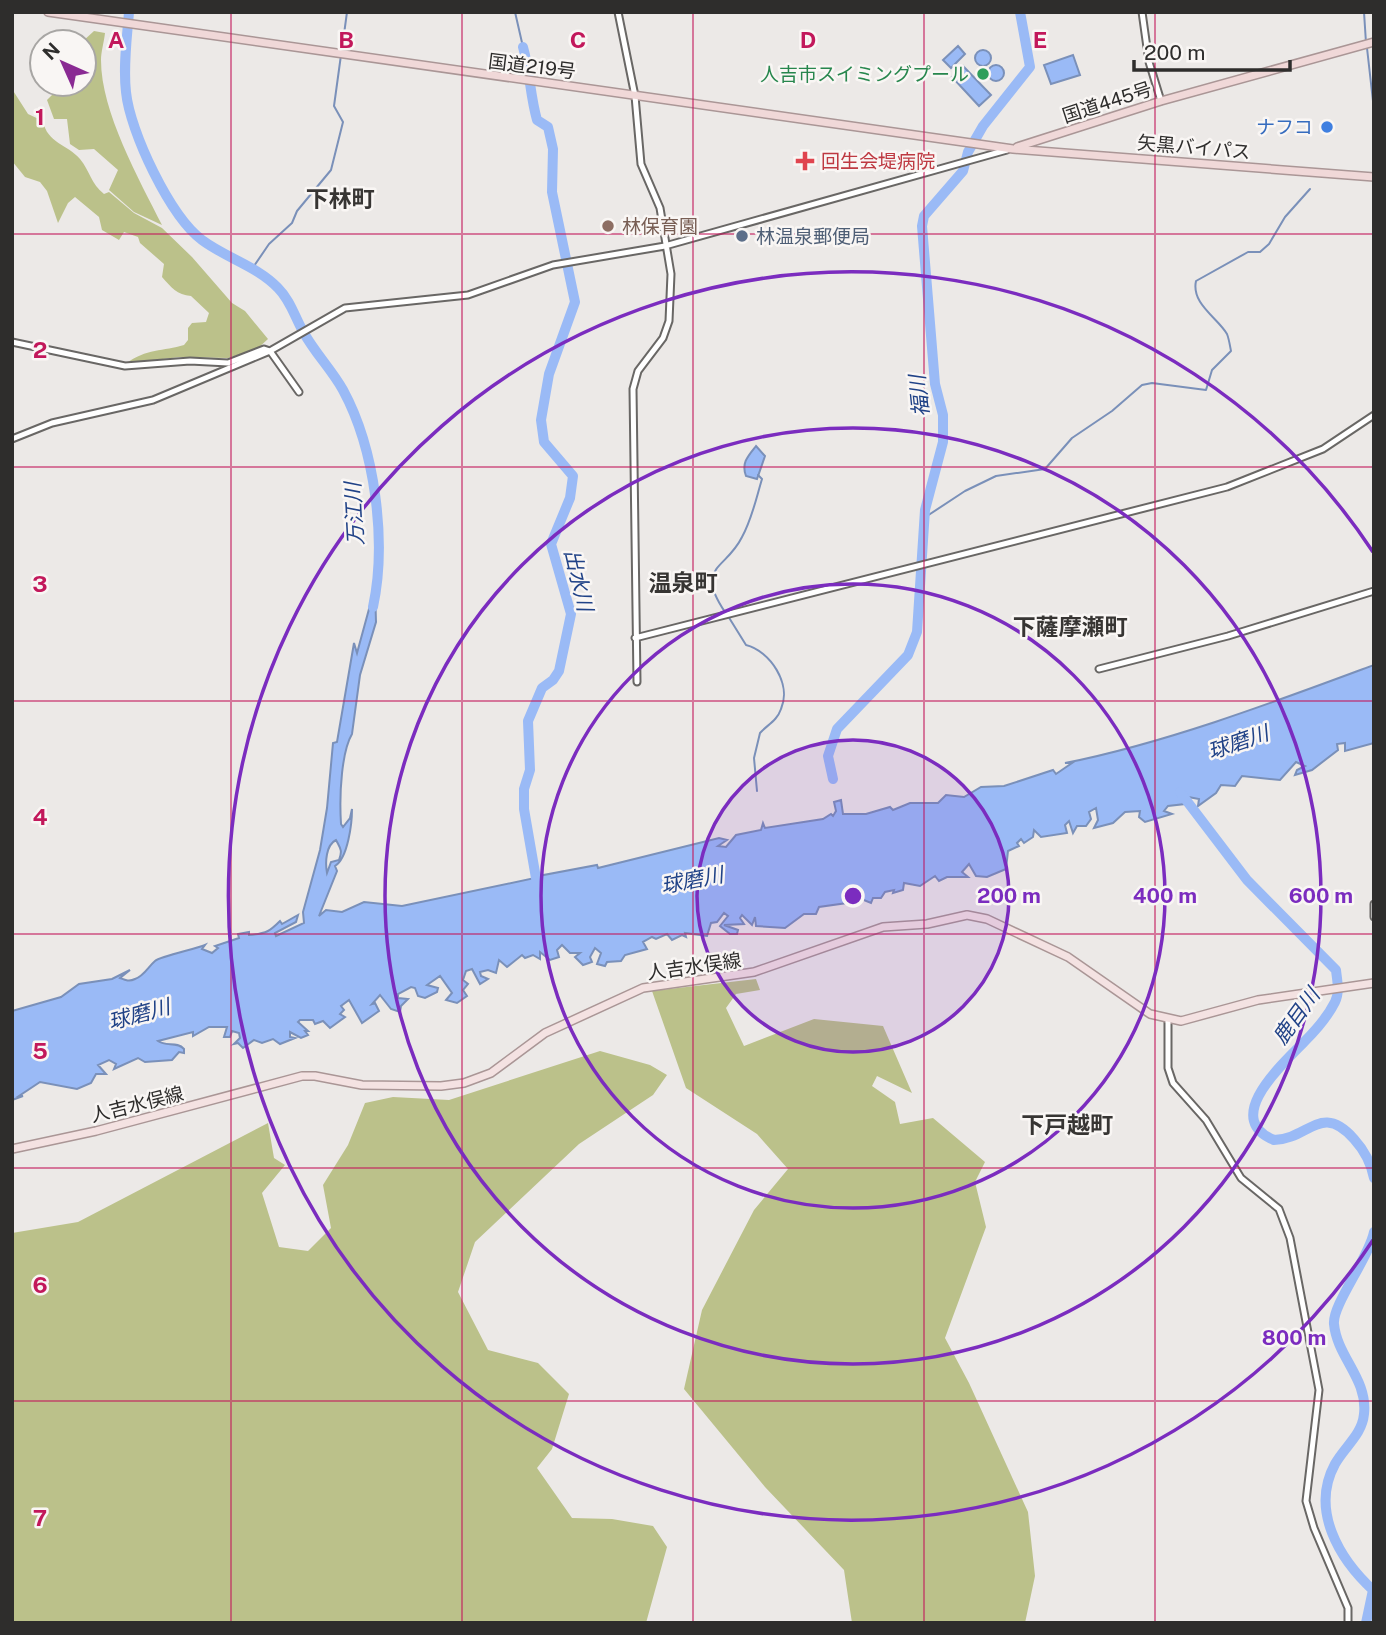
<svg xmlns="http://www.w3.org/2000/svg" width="1386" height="1635" viewBox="0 0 1386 1635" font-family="'Public Sans','Noto Sans JP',sans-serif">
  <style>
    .green { fill: #bbc18a }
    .water { fill: #9abaf6; stroke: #7a90b9; stroke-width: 2; fill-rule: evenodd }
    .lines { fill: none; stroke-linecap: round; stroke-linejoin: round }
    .stream { stroke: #7a90b9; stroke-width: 2 }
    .river { stroke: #9abaf6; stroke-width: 10 }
    .tertiary-casing { stroke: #696765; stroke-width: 9 }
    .primary-casing { stroke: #aa9696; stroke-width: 10 }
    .trunk-casing { stroke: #aa9696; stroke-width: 10 }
    .tertiary { stroke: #fff; stroke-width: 5 }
    .primary { stroke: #f4e2e2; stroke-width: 7 }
    .trunk { stroke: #f0d8d8; stroke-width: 7 }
    .grid { fill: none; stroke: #c2185b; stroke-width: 2; stroke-opacity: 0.55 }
    .ring { fill: none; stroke: #7b2cbf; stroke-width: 3.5 }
    .leisure-dot { fill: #2e9e5b; stroke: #f9f6f4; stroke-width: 2.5 }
    .shop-dot { fill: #3f7fe0; stroke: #f9f6f4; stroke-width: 2.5 }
    .health-dot { fill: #e0444e; stroke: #f9f6f4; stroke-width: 2.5 }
    .education-dot { fill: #8d6e63; stroke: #f9f6f4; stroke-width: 2.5 }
    .service-dot { fill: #5c6f8a; stroke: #f9f6f4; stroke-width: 2.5 }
    .labels { text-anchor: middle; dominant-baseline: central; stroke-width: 5; stroke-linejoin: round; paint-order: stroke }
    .street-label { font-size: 19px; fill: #2e2d2c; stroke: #f9f6f4 }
    .leisure-label { font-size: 19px; fill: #27864d; stroke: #f9f6f4; text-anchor: end }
    .shop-label { font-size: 19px; fill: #366cbe; stroke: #f9f6f4; text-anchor: end }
    .health-label { font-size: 19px; fill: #be3a42; stroke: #f9f6f4; text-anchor: start }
    .education-label { font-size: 19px; fill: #785e54; stroke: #f9f6f4; text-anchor: start }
    .service-label { font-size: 19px; fill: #4e5e75; stroke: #f9f6f4; text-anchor: start }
    .water-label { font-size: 21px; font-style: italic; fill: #204287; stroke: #f9f6f4 }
    .quarter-label { font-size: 23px; font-weight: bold; fill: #373533; stroke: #f9f6f4 }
    .grid-label { font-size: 23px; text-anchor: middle; font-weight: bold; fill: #c2185b; stroke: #f9f6f4; stroke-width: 5; stroke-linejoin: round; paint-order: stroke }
    .centre { fill: #7b2cbf; stroke: #f9f6f4; stroke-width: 3.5 }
    .ring-label { font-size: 21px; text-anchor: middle; font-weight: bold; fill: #7b2cbf; stroke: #f9f6f4; stroke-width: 5; stroke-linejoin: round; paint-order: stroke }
  </style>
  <rect width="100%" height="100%" fill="#ece9e7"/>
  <!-- green -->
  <path class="green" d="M 94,31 L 105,33 C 104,42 101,52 101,60 C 101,112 139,179 162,225 L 134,212 L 109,190 L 118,170 L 94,149 L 79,150 L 70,144 L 67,119 L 54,119 L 47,100 L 55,92 L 56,84 L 84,84 L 84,42 L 82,42 Z
    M 12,89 L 28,114 L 43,121 C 47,143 67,144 80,159 C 90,171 91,184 104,194 L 109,192 L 134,213 L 162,228 L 192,257 L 232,303 L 245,311 L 268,339 L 257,349 L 228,358 L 180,357 L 127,363 C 145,349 164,351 184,345 L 188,340 L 188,328 L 192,323 L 206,322 L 209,313 L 191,296 C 177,295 171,287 162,277 L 164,264 L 140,243 L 138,237 L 124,232 L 119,240 L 102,230 L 99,217 L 75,197 L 68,203 L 58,223 L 47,191 L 40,182 L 25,177 L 12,161 Z
    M 756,979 L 760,990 L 736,994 L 726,1008 L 744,1046 L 814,1019 L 883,1026 L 912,1093 L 877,1076 L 872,1086 L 895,1102 L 900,1124 L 933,1118 L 985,1162 L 975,1182 L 986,1227 L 945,1338 L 969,1383 L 1028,1512 L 1035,1576 L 1025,1623 L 852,1623 L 844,1570 L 765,1487 L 684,1389 L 702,1310 L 754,1210 L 788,1169 L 757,1134 L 686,1088 L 652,991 Z
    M 600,1051 L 650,1065 L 667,1075 L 653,1095 L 579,1144 L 475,1242 L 458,1292 L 488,1350 L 538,1363 L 569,1394 L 552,1449 L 537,1468 L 572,1518 L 612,1519 L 653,1526 L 667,1547 L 646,1623 L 12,1623 L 12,1233 L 78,1222 L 268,1123 L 274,1158 L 285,1165 L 262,1193 L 279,1247 L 308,1251 L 331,1228 L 323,1185 L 348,1145 L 365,1103 L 393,1097 L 449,1100 Z"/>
  <!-- water -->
  <path class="water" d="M 958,46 L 965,54 L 951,68 L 943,60 Z
    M975 58a8 8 0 1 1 16 0a8 8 0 1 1-16 0Z
    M 1073,55 L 1080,75 L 1051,84 L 1044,65 Z
    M988 73a8 8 0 1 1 16 0a8 8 0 1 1-16 0Z
    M 963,66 L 991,95 L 979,106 L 952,77 Z
    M 756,446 L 765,456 L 757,479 L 746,476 C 741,463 748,456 756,446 Z
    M 375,587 L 376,622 L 360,675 L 352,734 C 342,751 339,792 341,824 L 343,827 L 350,818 L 352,809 C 352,823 348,858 335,866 L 337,871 L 319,916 L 326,910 L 342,912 L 364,902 L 402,906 L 535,878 L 537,872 L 538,876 L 597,865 L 598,868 L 719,838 L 727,840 L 718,846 L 726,847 L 736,835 L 761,830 L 763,823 L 765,828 L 823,819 L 831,814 L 833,816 L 836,811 L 834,802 L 841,800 L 843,814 L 866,814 L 890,807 L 893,810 L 910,803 L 938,803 L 946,795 L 964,797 L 981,787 L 1004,786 L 1053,770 L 1056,774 L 1072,763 L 1065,763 C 1166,743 1277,701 1374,665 L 1374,743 L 1345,751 L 1345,743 L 1337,744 L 1338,750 L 1312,770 L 1295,775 L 1297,770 L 1305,766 L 1296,762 L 1280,780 L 1242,776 L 1235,786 L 1221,785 L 1216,793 L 1198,806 L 1199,799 L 1188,797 L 1185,804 L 1168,806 L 1164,811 L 1172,814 L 1145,822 L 1139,817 L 1140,811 L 1125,812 L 1113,823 L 1094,828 L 1098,820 L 1096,808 L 1089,812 L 1091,819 L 1086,826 L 1077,826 L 1073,833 L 1069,821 L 1065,825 L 1067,833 L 1041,837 L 1034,830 L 1033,837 L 1024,843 L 1021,839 L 1017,843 L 1019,846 L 1008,851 L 1006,869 L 987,877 L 976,876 L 969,864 L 962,872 L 968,877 L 947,877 L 939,881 L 935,876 L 920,886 L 904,883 L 903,890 L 893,893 L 894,890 L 885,892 L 881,898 L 873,898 L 871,903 L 854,896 L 847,903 L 819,907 L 816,914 L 804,914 L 785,928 L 756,926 L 755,917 L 752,925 L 742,915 L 740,918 L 744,924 L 724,925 L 738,930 L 737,934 L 730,934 L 720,926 L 728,916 L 724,913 L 717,922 L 711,923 L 707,936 L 685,933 L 686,937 L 682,935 L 672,940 L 667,934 L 656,939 L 652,937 L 643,942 L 647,949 L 625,955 L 621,961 L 607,962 L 605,966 L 597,964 L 601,953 L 595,948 L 590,957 L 592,962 L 583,965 L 575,957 L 580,953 L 570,953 L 562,945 L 557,950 L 559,957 L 550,960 L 540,952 L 540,959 L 533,955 L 525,958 L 522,955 L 507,967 L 499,960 L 496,973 L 488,970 L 480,972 L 481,976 L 488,979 L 480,984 L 472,969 L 466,971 L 463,980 L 468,984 L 463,990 L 467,996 L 457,1003 L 446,1000 L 452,993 L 440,976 L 427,985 L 438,988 L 437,992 L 425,998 L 418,996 L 415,988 L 411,987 L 398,994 L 398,998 L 408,999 L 401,1006 L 400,1012 L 391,1009 L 380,995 L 372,1004 L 375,1003 L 379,1011 L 362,1023 L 349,1000 L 341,1006 L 344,1010 L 340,1014 L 345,1017 L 330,1028 L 323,1021 L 315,1024 L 313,1020 L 300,1020 L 298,1022 L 308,1031 L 305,1031 L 308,1035 L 301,1038 L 290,1032 L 290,1037 L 295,1038 L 280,1044 L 273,1039 L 262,1043 L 254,1040 L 243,1048 L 238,1043 L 234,1044 L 240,1038 L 239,1033 L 232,1031 L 230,1037 L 224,1037 L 227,1027 L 209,1027 L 193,1036 L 193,1032 L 158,1041 C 166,1047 177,1041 184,1049 L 184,1053 L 179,1052 L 172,1060 L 145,1062 L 138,1058 L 114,1069 L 116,1064 L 109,1060 L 98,1065 L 106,1074 L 96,1074 L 91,1083 L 77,1089 L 40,1082 L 19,1096 L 23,1096 L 12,1100 L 12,1011 L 61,997 L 79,984 L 112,979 L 130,970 L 120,978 C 125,980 129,982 135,979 C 144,976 148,967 155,961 C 161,956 196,949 205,945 L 202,949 L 212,953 L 218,948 L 215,946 L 239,938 L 238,934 L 249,932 L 249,935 C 267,934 271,930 280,921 L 282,924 L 298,915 L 296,922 L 275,933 L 276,936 L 304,923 L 303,912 L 320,850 L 327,808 L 333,743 L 337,742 L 354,643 L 357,653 ZM 336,840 C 340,848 343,850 339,860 L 331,862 L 327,873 C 325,862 326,845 336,840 Z"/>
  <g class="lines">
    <!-- stream -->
    <path class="stream" d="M 515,12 L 523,47
      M 1364,12 L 1366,43
      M 1367,48 L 1374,110
      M 342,49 L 347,12
      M 252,269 L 269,244 L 292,223 L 297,211 L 331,170 L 343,122 L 334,106 L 341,55
      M 924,518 L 965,491 L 996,476 L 1045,469 L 1072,438 L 1112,411 L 1142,385 L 1152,383 L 1206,390 L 1212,370 L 1231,351 C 1230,346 1229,339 1227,334 C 1218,318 1191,304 1196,281 L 1248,252 L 1260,252 L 1269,244 L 1285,217 L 1310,189
      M 725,612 C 694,566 726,570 742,537 C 752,519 756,499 762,479 L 758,475
      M 728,616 L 746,645 C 770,651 792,684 781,709 C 777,721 767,725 760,733 L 754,758 L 757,791"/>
    <!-- river -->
    <path class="river" d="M 129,12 C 127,38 123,66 126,92 C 130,132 170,216 202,240 C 226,258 257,266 278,288 C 291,301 295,318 304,333 C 315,353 332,370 343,390 C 375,449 387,541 373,607
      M 523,47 C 530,72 530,95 537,120 L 548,127 L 553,149 L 552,192 L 575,302 L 549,374 L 541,420 L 544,442 L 573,476 L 570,498 L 551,544 L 571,614 L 559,671 L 553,680 L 542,688 L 528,721 L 530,770 L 524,789 L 524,809 L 537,884
      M 833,779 L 828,756 L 837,729 L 908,655 L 917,632 L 925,510 L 943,442 L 943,415 L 935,384 L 922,226 L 924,216 L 963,171 L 968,152 L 983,126 L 1030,67 L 1020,12
      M 1180,792 L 1247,880 L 1336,970 C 1337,980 1340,992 1335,1002 C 1328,1016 1316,1030 1305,1041 C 1286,1061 1220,1118 1274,1140 C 1309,1139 1321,1102 1354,1139 C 1364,1150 1371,1163 1374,1178
      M 1374,1232 C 1369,1258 1332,1305 1334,1324 C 1337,1357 1368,1379 1364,1414 C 1362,1435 1345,1446 1335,1464 C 1310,1510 1339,1559 1374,1591
      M 1366,1623 L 1373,1590"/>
    <!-- tertiary casing -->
    <g class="tertiary-casing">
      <path id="tertiary" d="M 618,12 L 635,96 L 641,164 L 660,208 L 671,274 L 669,321 L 663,338 L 638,371 L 633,389 L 637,682
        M 1142,12 L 1149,62 L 1161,101
        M 12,342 L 125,366 L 190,361 L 228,363 L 264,349 L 270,351 L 299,392
        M 12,439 L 52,423 L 153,400 L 270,351 L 345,308 L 468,295 L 553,265 L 665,246 L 1007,150
        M 635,638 L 1227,487 L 1323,449 L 1374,415
        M 1099,669 L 1228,636 L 1374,591
        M 1374,904 L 1374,917
        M 1168,1021 L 1168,1068 L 1173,1083 L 1206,1120 L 1241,1178 L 1279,1209 L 1290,1238 L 1319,1390 L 1306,1501 L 1314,1528 L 1348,1608 L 1348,1623"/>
    </g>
    <!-- primary casing -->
    <g class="primary-casing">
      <path id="primary" d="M 12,1149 L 96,1131 L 302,1076 L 315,1076 L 362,1085 L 441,1086 L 464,1083 L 491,1073 L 545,1033 L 643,988 L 754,972 L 883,927 L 927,924 L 967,915 L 987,919 L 1068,957 L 1150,1014 L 1181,1021 L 1258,1000 L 1374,983"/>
    </g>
    <!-- trunk casing -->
    <g class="trunk-casing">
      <path id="trunk" d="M 48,12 L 1013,149 L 1374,177
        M 1017,147 L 1161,101 L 1374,42"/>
    </g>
    <!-- tertiary -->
    <use href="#tertiary" class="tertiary"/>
    <!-- primary -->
    <use href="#primary" class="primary"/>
    <!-- trunk -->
    <use href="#trunk" class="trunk"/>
  </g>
  <!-- grid -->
  <path class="grid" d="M 231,12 L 231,1623M 462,12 L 462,1623M 693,12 L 693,1623M 924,12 L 924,1623M 1155,12 L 1155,1623M 12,234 L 1374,234M 12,467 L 1374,467M 12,701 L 1374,701M 12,934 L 1374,934M 12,1168 L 1374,1168M 12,1401 L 1374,1401"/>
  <!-- distance rings -->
  <circle cx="853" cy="896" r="156" fill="#7b2cbf" fill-opacity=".12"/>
  <g class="ring">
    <circle cx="853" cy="896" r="156"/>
    <circle cx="853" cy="896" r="312"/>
    <circle cx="853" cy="896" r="468"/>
    <path d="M1373 1240A624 624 0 1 1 1373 552"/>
  </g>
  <!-- markers -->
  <circle class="leisure-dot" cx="983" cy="74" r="7"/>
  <circle class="shop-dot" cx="1327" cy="127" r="7"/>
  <path class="health-dot" d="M801.5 150.5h7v7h7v7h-7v7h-7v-7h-7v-7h7z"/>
  <circle class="education-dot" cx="608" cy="226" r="7"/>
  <circle class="service-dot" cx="742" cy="236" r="7"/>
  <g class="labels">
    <!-- street labels -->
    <g class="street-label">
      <text transform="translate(532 66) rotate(7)">国道219号</text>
      <text transform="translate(1107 102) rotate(-18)">国道445号</text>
      <text transform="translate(1194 147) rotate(5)">矢黒バイパス</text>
      <text transform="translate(694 966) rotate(-8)">人吉水俣線</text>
      <text transform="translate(137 1104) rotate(-14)">人吉水俣線</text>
    </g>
    <!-- leisure labels -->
    <g class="leisure-label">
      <text x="969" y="74">人吉市スイミングプール</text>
    </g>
    <!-- shop labels -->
    <g class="shop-label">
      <text x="1313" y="127">ナフコ</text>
    </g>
    <!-- health labels -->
    <g class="health-label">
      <text x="821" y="161">回生会堤病院</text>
    </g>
    <!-- education labels -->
    <g class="education-label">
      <text x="622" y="226">林保育園</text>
    </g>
    <!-- service labels -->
    <g class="service-label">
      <text x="756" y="236">林温泉郵便局</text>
    </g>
    <!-- water labels -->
    <g class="water-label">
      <text transform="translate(919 396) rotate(-96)">福川</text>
      <text transform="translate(354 514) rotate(-93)">万江川</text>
      <text transform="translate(579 580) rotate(77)">出水川</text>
      <text transform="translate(1238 742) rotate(-19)">球磨川</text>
      <text transform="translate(692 880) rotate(-11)">球磨川</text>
      <text transform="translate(139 1014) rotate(-15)">球磨川</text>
      <text transform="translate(1296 1016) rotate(-54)">鹿目川</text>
    </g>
    <!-- quarter labels -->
    <g class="quarter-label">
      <text x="340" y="198">下林町</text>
      <text x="683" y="582">温泉町</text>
      <text x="1070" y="626">下薩摩瀬町</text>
      <text x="1067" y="1124">下戸越町</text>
    </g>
  </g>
  <g class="grid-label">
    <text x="116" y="48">A</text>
    <text x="346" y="48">B</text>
    <text x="578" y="48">C</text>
    <text x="808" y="48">D</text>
    <text x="1040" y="48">E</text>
    <text x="40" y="125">1</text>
    <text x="40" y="358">2</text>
    <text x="40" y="592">3</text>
    <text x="40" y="825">4</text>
    <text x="40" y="1059">5</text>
    <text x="40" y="1293">6</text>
    <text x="40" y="1526">7</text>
  </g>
  <circle cx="853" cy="896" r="10" class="centre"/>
  <g class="ring-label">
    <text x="1009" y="903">200 m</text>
    <text x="1165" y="903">400 m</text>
    <text x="1321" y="903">600 m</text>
    <text x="1294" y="1345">800 m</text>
  </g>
  <!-- border -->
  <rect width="1386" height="1635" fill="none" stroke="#2e2d2c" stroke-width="28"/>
  <!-- north arrow -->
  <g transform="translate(63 63) rotate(315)"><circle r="33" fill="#f9f6f4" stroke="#a8a6a4" stroke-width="2"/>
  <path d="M0-5L12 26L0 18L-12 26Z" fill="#8a2a93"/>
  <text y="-10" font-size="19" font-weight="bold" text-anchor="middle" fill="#2e2d2c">N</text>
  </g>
  <!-- scale -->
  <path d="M1134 60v10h156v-10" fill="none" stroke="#2e2d2c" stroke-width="3.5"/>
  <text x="1144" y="60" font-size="21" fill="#2e2d2c" stroke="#f9f6f4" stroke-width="5" paint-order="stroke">200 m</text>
</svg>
